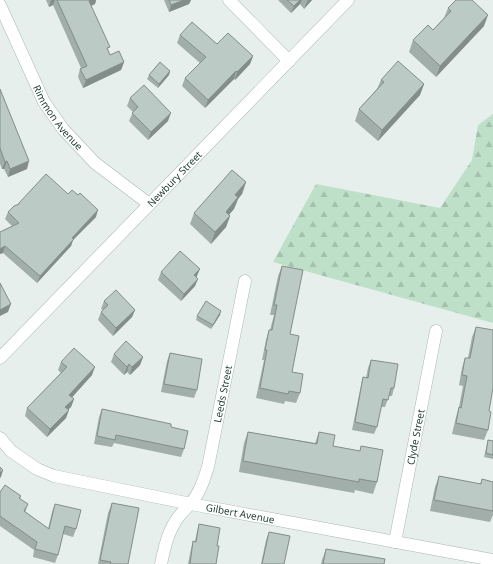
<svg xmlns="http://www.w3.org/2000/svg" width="493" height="564" viewBox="0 0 493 564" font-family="'Noto Sans',sans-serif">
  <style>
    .forest { fill: url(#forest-firs) }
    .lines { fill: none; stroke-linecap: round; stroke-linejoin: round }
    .minor-casing { stroke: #a8b8b2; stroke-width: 13 }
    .minor { stroke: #fff; stroke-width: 12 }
    .wall { fill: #a1aea9 }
    .shaded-wall { fill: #838d89 }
    .building { fill: #bbcac4; stroke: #838d89 }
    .labels { text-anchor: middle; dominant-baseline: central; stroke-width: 3; stroke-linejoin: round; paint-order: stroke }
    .street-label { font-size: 10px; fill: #24423a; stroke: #f7fbf9 }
  </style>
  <defs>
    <pattern id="forest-firs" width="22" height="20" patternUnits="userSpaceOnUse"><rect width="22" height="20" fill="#bfe0c8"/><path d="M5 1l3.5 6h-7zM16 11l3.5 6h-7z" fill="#a4c1ad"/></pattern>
  </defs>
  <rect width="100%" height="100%" fill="#e6efeb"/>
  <!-- forest -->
  <path class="forest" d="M 493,114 L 493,323 L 273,262 L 316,184 L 440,208 L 472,160 L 478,125 Z"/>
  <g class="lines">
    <!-- minor casing -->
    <g class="minor-casing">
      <g id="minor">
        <path d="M 229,0 L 289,61"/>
        <path id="s1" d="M 0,5 L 44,102 L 63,129 L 95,163 L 149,204"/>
        <path id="s2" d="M 0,358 L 348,0"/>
        <path id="s3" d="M 0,438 L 11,451 L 37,469 L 54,476 L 191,504 L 493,560"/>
        <path id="s4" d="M 395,542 L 436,331"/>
        <path id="s5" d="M 161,564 C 164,550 167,535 175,522 C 179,515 185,510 191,503 C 200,493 204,479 208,467 L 245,281"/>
      </g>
    </g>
    <!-- minor -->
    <use href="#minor" class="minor"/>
  </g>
  <!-- wall -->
  <path class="wall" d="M 46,0 L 96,0 L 95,4 L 91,6 L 110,55 L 124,62 L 121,70 L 83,88 L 78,77 L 80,69 L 81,68 L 53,5 L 49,7 Z
    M 164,0 L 191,0 L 189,4 L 169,12 Z
    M 278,0 L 312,0 L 304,9 L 300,4 L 291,13 Z
    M 448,8 L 484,26 L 436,77 L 409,52 L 413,40 L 433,30 L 444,18 Z
    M 180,35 L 217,44 L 253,56 L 250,64 L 235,80 L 234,79 L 205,108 L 182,86 L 185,78 L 200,63 L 177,43 Z
    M 170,71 L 169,75 L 158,88 L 147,79 L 149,75 Z
    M 381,80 L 424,84 L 420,95 L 378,141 L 355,121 L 359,109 L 377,89 Z
    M 0,89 L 27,169 L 8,177 L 4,169 L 2,169 L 0,164 Z
    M 130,98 L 168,121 L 148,140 L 129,121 L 133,112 L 127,106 Z
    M 246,182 L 242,194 L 238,199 L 234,209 L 229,214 L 230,216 L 226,227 L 211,244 L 190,224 L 194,213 Z
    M 68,194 L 96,217 L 73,240 L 71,246 L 37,283 L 3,253 L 0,254 L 0,232 L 12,226 L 5,219 L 8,212 L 18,205 L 19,203 Z
    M 282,266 L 290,334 L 292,372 L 300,393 L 296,403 L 285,401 L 284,404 L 256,398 L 264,360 L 262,360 L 266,340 L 269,330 L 270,330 L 274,315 L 270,315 L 278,276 Z
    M 161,272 L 197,276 L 195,286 L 181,301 L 158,280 Z
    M 104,301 L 135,310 L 132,317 L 113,336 L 98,320 L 101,312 L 103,310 L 101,309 Z
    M 220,315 L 211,329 L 196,320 L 197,316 Z
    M 476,327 L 489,411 L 488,430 L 484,440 L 452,434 L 456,417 L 459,407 L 463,386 L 459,385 L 462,368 L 465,358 L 468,358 L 472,337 Z
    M 170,353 L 197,390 L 194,398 L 161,392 L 167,361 Z
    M 114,354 L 143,357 L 140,365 L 130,375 L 127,372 L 124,375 L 111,362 Z
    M 371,360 L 394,388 L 392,396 L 389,396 L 385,407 L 381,407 L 377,427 L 374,434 L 352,430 L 361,385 L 363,377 L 366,378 L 368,368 Z
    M 61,362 L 92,375 L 72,397 L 74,399 L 71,407 L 68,409 L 66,418 L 47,437 L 25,416 L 27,408 L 61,373 L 58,370 Z
    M 102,409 L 171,427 L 184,449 L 181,457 L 114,443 L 112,447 L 94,444 L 99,417 Z
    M 248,432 L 315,443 L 319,432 L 333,446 L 360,451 L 361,446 L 377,482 L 373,494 L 355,490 L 354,493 L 239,472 L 244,443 Z
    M 488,440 L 493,441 L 493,459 L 484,457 L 487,444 Z
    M 439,476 L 480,484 L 482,479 L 493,482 L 493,515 L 490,522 L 430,511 L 435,487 Z
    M 0,492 L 21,496 L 20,499 L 25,512 L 48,529 L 52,512 L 55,504 L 76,529 L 73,537 L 63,534 L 58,555 L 55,563 L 33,557 L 34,550 L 0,526 Z
    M 112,503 L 128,564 L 98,564 L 108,513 Z
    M 199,524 L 217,546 L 216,564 L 188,564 L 191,549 L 193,541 L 195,541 L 197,532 Z
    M 269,532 L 284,564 L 261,564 L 266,540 Z
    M 326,549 L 384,564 L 321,564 L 322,560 Z"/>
  <!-- shaded-wall -->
  <path class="shaded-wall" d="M 51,0 L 55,0 L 53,5 L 49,7 Z
    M 90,0 L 96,0 L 95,4 L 86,8 L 89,1 Z
    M 184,0 L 191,0 L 189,4 L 169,12 L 171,5 Z
    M 300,0 L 302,0 L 300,4 L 291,13 L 294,6 Z
    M 308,0 L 312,0 L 304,9 L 307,2 Z
    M 488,15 L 484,26 L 436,77 L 440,66 Z
    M 253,56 L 250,64 L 235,80 L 237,72 Z
    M 124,62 L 121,70 L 83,88 L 86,80 Z
    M 170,71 L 169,75 L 158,88 L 159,84 Z
    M 236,71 L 234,79 L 205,108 L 208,100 Z
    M 424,84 L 420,95 L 378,141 L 382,130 Z
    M 171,113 L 168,121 L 148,140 L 151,132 Z
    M 7,161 L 4,169 L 2,169 L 5,162 Z
    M 29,161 L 27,169 L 8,177 L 10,169 Z
    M 246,182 L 242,194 L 238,199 L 234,209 L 222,223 L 226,212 L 235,195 Z
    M 98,210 L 96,217 L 73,240 L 71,246 L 37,283 L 40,276 L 72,238 Z
    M 230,216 L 226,227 L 211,244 L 215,232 Z
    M 5,246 L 3,253 L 0,254 L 0,249 Z
    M 200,269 L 197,276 L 191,282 L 194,275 Z
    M 198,279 L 195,286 L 181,301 L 184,294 Z
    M 11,304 L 8,312 L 0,316 L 0,310 Z
    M 135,310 L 132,317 L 113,336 L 116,328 Z
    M 221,311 L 220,315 L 211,329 L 213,325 Z
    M 143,357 L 140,365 L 130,375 L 132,367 Z
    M 129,364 L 127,372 L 124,375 L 127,367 Z
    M 95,367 L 92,375 L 67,403 L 69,395 Z
    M 74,399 L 71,407 L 63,415 L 65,407 Z
    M 69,410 L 66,418 L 47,437 L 50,429 Z
    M 3,470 L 1,477 L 0,478 L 0,473 Z
    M 28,504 L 25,512 L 24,511 Z"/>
  <!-- building -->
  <path class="building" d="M 57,0 L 90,0 L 89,1 L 110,47 L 107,48 L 110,55 L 119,51 L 124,62 L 86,80 L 80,69 L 87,66 Z
    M 169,0 L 184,0 L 171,5 Z
    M 287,0 L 300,0 L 294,6 Z
    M 456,0 L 472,0 L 488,15 L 440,66 L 413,40 L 428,25 L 433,30 L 451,11 L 448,8 Z
    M 192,22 L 217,44 L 228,33 L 253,56 L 237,72 L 236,71 L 208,100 L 185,78 L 206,57 L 180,35 Z
    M 398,61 L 424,84 L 382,130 L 359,109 L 384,82 L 381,80 Z
    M 160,62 L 170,71 L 159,84 L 149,75 Z
    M 144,85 L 171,113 L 151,132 L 132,113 L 138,107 L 130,98 Z
    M 0,89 L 29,161 L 10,169 L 7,161 L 5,162 L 0,148 Z
    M 232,170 L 246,182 L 235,195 L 238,197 L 226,212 L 230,216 L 215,232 L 194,213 Z
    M 46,174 L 68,194 L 72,190 L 78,195 L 80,193 L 98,210 L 72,238 L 74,239 L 40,276 L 5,246 L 0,249 L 0,232 L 19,223 L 8,212 L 14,206 L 19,204 L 19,203 Z
    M 180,251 L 200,269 L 194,275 L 198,279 L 184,294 L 161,272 Z
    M 282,266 L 303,270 L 290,334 L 299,336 L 292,372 L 303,374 L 300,393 L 289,391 L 288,394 L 260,388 L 267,350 L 265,350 L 269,330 L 272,330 L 277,305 L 274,305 Z
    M 0,283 L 11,304 L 0,310 Z
    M 116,290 L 135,310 L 116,328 L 101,312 L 108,305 L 104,301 Z
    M 206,301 L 221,311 L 213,325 L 197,316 Z
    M 476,327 L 493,330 L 493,388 L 489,411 L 491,412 L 488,430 L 456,423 L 459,407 L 461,408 L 467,376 L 462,375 L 465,358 L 470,358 Z
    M 126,341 L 143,357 L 132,367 L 129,364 L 127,367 L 114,354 Z
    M 74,348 L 95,367 L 69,395 L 74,399 L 65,407 L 69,410 L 50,429 L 27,408 L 67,367 L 61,362 Z
    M 170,353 L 202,359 L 197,390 L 164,384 Z
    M 371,360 L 398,364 L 394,388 L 391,388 L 388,400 L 383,399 L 377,427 L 355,422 L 363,377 L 368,378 Z
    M 102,409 L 171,424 L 171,427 L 188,431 L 184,449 L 116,435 L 115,440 L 97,436 Z
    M 248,432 L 317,444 L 319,432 L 335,435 L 333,446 L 360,451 L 361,446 L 383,450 L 377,482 L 359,479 L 359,482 L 243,461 Z
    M 488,440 L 493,441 L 493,455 L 486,453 Z
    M 0,467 L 3,470 L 0,473 Z
    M 439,476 L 481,484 L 482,479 L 493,482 L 493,511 L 434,500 Z
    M 5,485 L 21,496 L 19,498 L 28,504 L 24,511 L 49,529 L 55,504 L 81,510 L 76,529 L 65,526 L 58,555 L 35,549 L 37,542 L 0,516 L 0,492 Z
    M 112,503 L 139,508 L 128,564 L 110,564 L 111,562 L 100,560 Z
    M 199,524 L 220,528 L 217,546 L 219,546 L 216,564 L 190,564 L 193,541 L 196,542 Z
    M 269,532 L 290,536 L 284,564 L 262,564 Z
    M 326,549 L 385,559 L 384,564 L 323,564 Z"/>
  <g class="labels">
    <!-- street labels -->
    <g class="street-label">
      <text stroke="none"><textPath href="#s1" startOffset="127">Rimmon Avenue</textPath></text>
      <text stroke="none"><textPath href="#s2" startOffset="250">Newbury Street</textPath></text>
      <text stroke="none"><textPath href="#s5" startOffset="184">Leeds Street</textPath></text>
      <text stroke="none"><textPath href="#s4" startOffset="107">Clyde Street</textPath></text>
      <text stroke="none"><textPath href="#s3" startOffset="257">Gilbert Avenue</textPath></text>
    </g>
  </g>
</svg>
